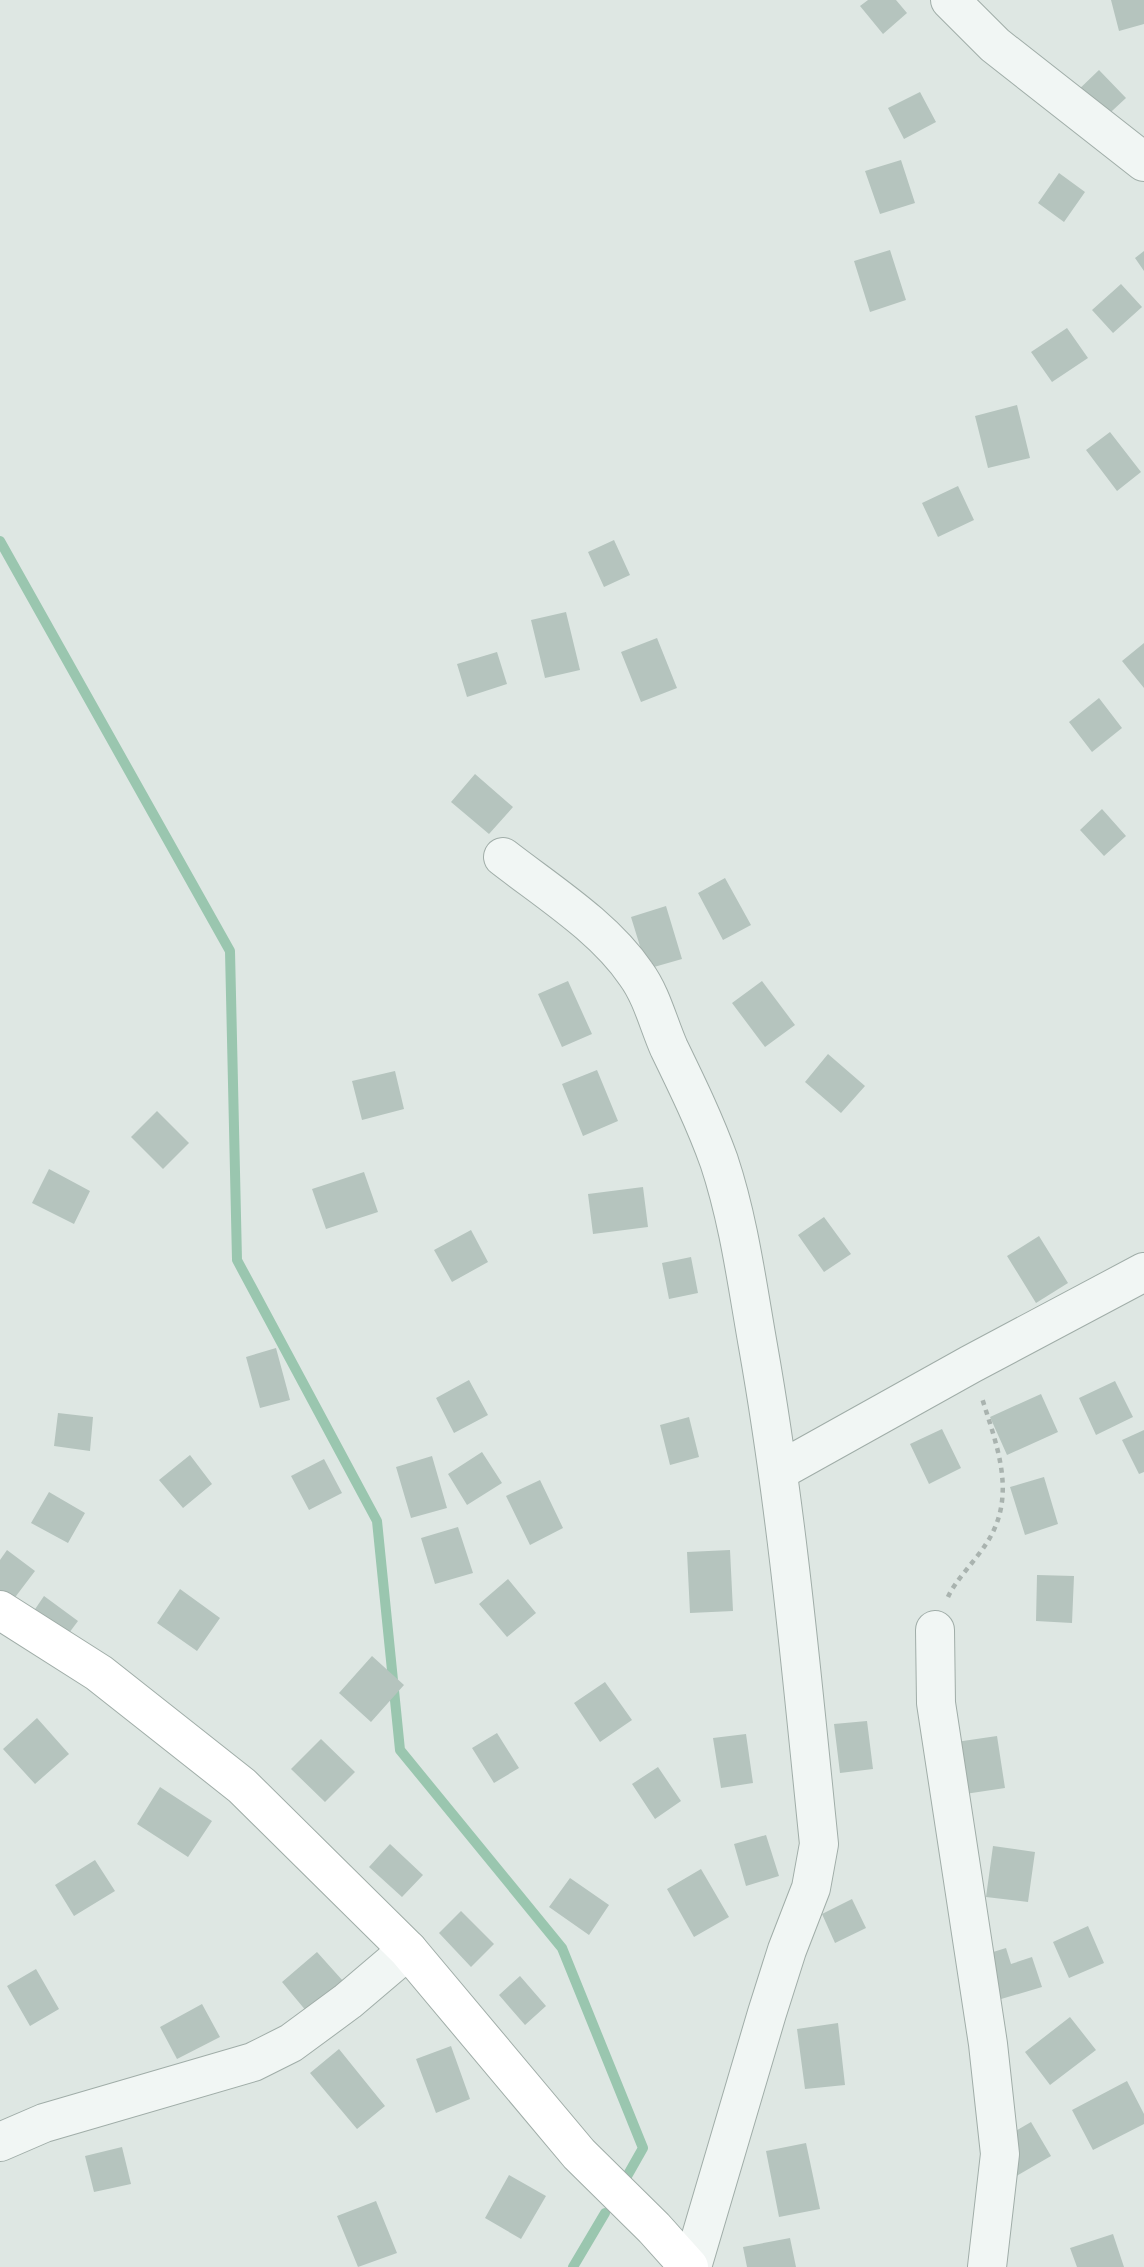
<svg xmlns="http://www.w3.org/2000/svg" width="1144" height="2267" viewBox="0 0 1144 2267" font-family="'Source Sans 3',sans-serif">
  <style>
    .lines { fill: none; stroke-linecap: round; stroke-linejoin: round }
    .stream { stroke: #9ac6af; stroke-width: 10 }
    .building { fill: #b5c4be }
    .street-casing { stroke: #a0ada8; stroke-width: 40 }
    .secondary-casing { stroke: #a0ada8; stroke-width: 40 }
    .path { stroke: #a9b3af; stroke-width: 4.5; stroke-dasharray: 5 5; stroke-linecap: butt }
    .street { stroke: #f1f6f4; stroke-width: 38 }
    .secondary { stroke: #fff; stroke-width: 38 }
  </style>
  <rect width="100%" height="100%" fill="#dee7e3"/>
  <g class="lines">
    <!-- stream -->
    <path class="stream" d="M 0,541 L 230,951 L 237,1260 L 377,1521 L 400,1750 L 562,1948 L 643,2148 L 626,2178
      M 573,2267 L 605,2213"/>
  </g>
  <!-- building -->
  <path class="building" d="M 868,0 L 896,0 L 907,13 L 883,34 L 860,6 Z
    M 1111,0 L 1144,0 L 1144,24 L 1119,31 Z
    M 1099,70 L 1126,98 L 1099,123 L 1073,95 Z
    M 920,92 L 936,122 L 904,139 L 888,108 Z
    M 901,160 L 915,203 L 880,214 L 865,171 Z
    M 1059,173 L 1085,192 L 1064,222 L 1038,203 Z
    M 890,250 L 906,300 L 870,312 L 854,261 Z
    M 1144,251 L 1144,271 L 1135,258 Z
    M 1121,284 L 1142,307 L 1113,333 L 1092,310 Z
    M 1067,328 L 1088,358 L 1052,382 L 1031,352 Z
    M 1017,405 L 1030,458 L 988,468 L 975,416 Z
    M 1110,432 L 1141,472 L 1117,491 L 1086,450 Z
    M 958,486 L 974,520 L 938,537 L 922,503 Z
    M 614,540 L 630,575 L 604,587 L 588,552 Z
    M 566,612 L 580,670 L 545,678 L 531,620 Z
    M 657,638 L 677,688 L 641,702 L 621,652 Z
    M 1144,643 L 1144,688 L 1122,661 Z
    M 497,652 L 507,684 L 467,697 L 457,664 Z
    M 1099,698 L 1122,728 L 1092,752 L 1069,722 Z
    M 475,774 L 513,807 L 489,834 L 451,802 Z
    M 1102,809 L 1126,836 L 1104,856 L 1080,830 Z
    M 725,878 L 751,925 L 723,940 L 698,893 Z
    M 666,906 L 682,959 L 647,969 L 631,917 Z
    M 568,981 L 592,1034 L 562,1047 L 538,994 Z
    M 762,981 L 795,1025 L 765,1047 L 732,1003 Z
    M 828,1054 L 865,1086 L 841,1113 L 805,1082 Z
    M 597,1070 L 618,1121 L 583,1136 L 562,1084 Z
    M 395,1071 L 404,1109 L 362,1120 L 352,1081 Z
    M 157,1111 L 189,1143 L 163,1169 L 131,1137 Z
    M 49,1169 L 90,1191 L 74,1224 L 32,1203 Z
    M 364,1172 L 378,1212 L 326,1229 L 312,1189 Z
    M 643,1187 L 648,1227 L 593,1234 L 588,1194 Z
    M 824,1217 L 851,1254 L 824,1272 L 798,1235 Z
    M 471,1230 L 488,1262 L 452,1282 L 434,1250 Z
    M 1039,1236 L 1068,1283 L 1036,1303 L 1007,1256 Z
    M 691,1257 L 698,1293 L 669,1299 L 662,1263 Z
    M 276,1348 L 290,1400 L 260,1408 L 246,1357 Z
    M 469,1380 L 488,1415 L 454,1433 L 436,1398 Z
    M 1115,1381 L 1133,1417 L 1096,1435 L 1079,1398 Z
    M 1041,1394 L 1058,1432 L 1007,1455 L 990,1417 Z
    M 58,1413 L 93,1417 L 90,1451 L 54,1446 Z
    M 689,1417 L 699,1457 L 670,1465 L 660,1425 Z
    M 942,1429 L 961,1468 L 929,1484 L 910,1444 Z
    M 1144,1430 L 1144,1472 L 1139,1474 L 1122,1440 Z
    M 482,1452 L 502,1483 L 467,1505 L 448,1474 Z
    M 190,1455 L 212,1484 L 183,1508 L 159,1480 Z
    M 432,1456 L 447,1508 L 411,1518 L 396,1467 Z
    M 324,1459 L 342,1493 L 309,1510 L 291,1476 Z
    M 1044,1477 L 1058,1524 L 1025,1535 L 1010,1487 Z
    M 540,1480 L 563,1528 L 530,1545 L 506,1496 Z
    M 49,1492 L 85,1513 L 68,1543 L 31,1523 Z
    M 458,1527 L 473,1573 L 435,1584 L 421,1538 Z
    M 7,1550 L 35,1571 L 10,1604 L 0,1597 L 0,1560 Z
    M 730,1550 L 733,1611 L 690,1613 L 687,1552 Z
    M 1037,1575 L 1074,1576 L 1072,1623 L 1036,1621 Z
    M 508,1579 L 536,1613 L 507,1637 L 479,1604 Z
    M 180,1589 L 220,1618 L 197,1651 L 157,1623 Z
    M 44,1596 L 78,1621 L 60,1645 L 27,1621 Z
    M 372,1656 L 404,1685 L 371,1722 L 339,1693 Z
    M 605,1682 L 632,1720 L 600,1742 L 574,1703 Z
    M 37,1718 L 69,1754 L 35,1784 L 3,1749 Z
    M 867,1721 L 873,1769 L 840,1773 L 834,1724 Z
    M 497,1733 L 519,1768 L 494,1783 L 472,1748 Z
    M 746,1734 L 753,1783 L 721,1788 L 713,1738 Z
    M 997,1736 L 1005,1788 L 965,1794 L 956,1742 Z
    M 321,1739 L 355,1772 L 325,1802 L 291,1769 Z
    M 658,1767 L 681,1801 L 655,1819 L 632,1784 Z
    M 160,1787 L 212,1821 L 188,1857 L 137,1824 Z
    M 766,1835 L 779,1876 L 746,1886 L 734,1844 Z
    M 390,1844 L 423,1875 L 402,1897 L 369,1867 Z
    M 993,1846 L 1035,1852 L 1028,1902 L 986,1897 Z
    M 95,1860 L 115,1891 L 74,1916 L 55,1885 Z
    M 701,1869 L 729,1917 L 694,1937 L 667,1889 Z
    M 570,1878 L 609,1905 L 589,1935 L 549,1907 Z
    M 852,1899 L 866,1928 L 835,1943 L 822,1914 Z
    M 461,1911 L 494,1944 L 471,1967 L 439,1933 Z
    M 1088,1926 L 1104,1963 L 1069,1978 L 1053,1942 Z
    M 1006,1948 L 1011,1964 L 1032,1957 L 1042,1987 L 991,2002 L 977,1957 Z
    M 317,1952 L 343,1981 L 307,2012 L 282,1982 Z
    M 36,1969 L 59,2009 L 30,2026 L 7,1986 Z
    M 520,1976 L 546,2006 L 525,2025 L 499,1995 Z
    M 202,2004 L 220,2037 L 177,2059 L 160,2027 Z
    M 1070,2017 L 1096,2050 L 1050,2085 L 1025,2052 Z
    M 838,2023 L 845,2085 L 805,2089 L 797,2029 Z
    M 451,2046 L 470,2099 L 436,2113 L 416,2059 Z
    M 339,2049 L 385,2106 L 357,2129 L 310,2073 Z
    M 1127,2081 L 1144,2114 L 1144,2124 L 1093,2150 L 1072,2110 Z
    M 1031,2122 L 1051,2156 L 1013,2178 L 993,2144 Z
    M 806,2143 L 820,2209 L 779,2217 L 766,2151 Z
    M 122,2147 L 131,2184 L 94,2192 L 85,2156 Z
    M 509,2175 L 546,2196 L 521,2239 L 485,2218 Z
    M 376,2201 L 397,2253 L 358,2267 L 337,2216 Z
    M 1113,2234 L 1124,2267 L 1077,2267 L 1070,2248 Z
    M 790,2238 L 796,2267 L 747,2267 L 743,2247 Z"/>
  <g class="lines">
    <!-- street casing -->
    <g class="street-casing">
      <path id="street" d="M 950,0 L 995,45 L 1144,162
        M 503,857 C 548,892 604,927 636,974 C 652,996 658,1023 669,1048 C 687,1085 705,1122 719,1161 C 739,1221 747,1284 758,1346 C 787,1510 802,1678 819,1844 L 811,1888 L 787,1950 L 767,2013 L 692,2267
        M 779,1471 L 971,1364 L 1144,1272
        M 935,1630 L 936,1703 L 988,2044 L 1000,2154 L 987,2267
        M 0,2142 L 44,2123 L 253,2062 L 291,2043 L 348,2001 L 408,1950"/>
    </g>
    <!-- secondary casing -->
    <g class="secondary-casing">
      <path id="secondary" d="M 0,1610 L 99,1673 L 242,1786 L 408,1950 L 579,2154 L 654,2228 L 689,2267"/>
    </g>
    <!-- path -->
    <path class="path" d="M 948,1597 C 955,1581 975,1561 986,1544 C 1018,1496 997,1447 982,1398"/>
    <!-- street -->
    <use href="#street" class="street"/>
    <!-- secondary -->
    <use href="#secondary" class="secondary"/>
  </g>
</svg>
